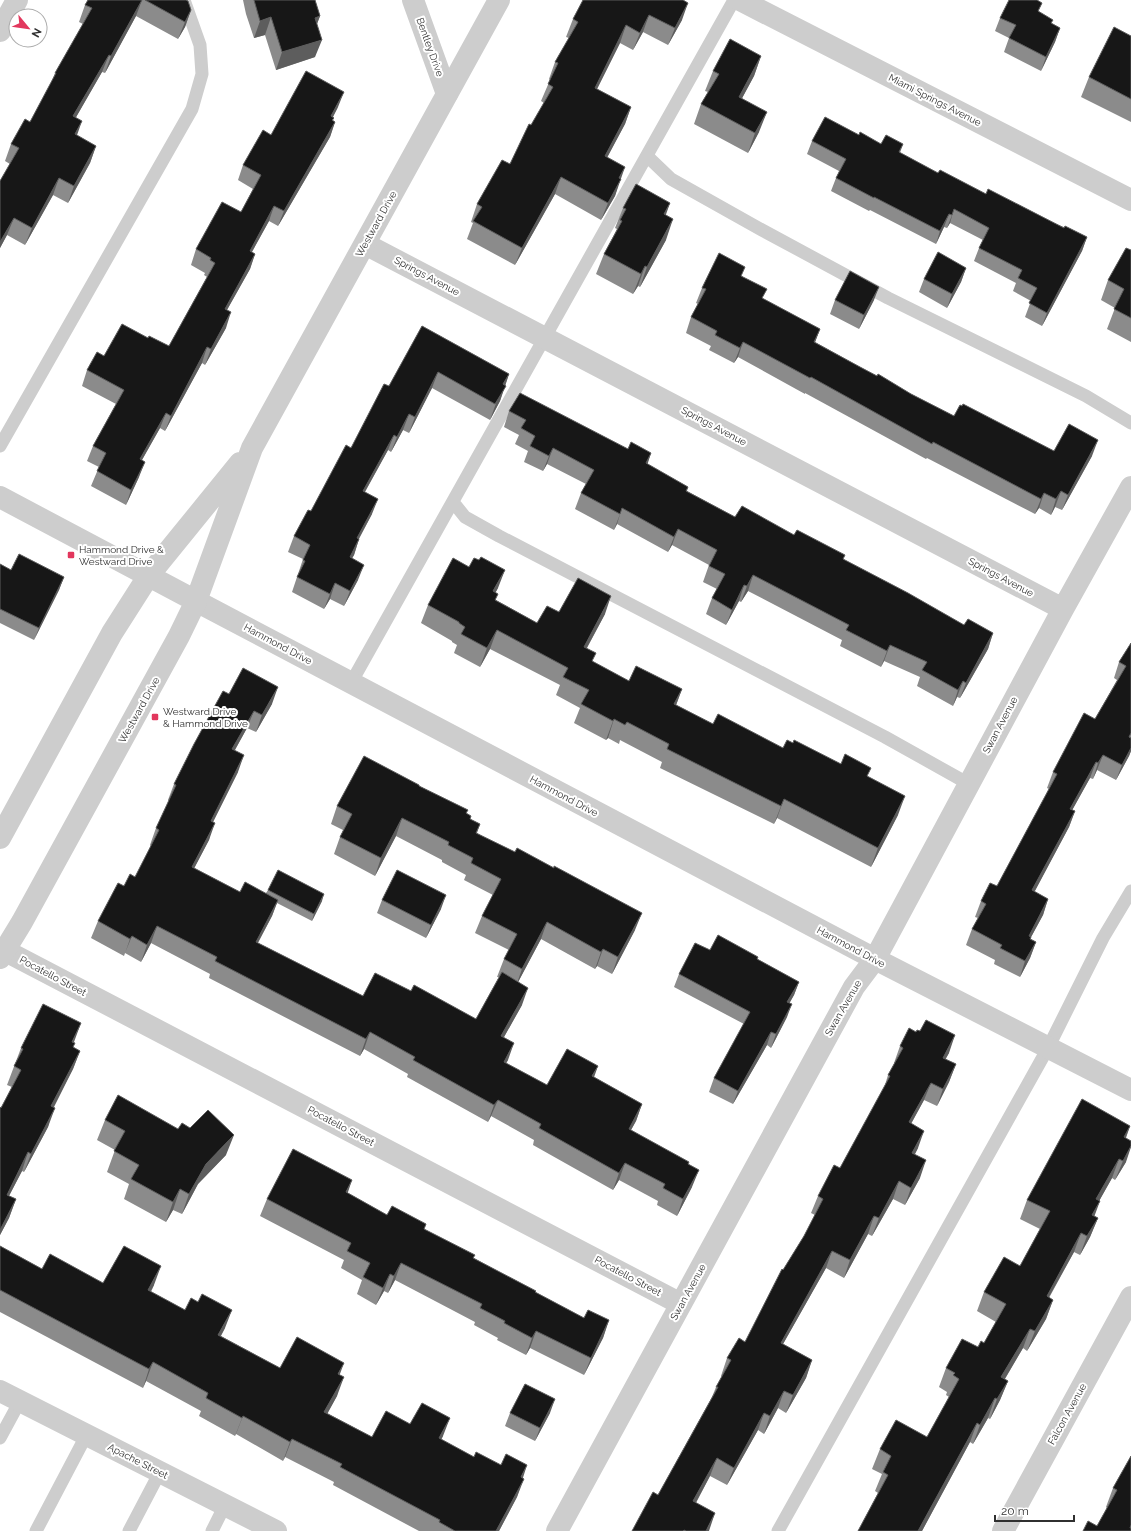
<svg xmlns="http://www.w3.org/2000/svg" width="1131" height="1531" viewBox="0 0 1131 1531" font-family="Raleway,sans-serif">
  <style>
    .lines { fill: none; stroke-linecap: round; stroke-linejoin: round }
    .service { stroke: #cdcdcd; stroke-width: 13 }
    .minor { stroke: #cdcdcd; stroke-width: 22 }
    .tertiary { stroke: #cdcdcd; stroke-width: 22 }
    .wall { fill: #8b8b8b }
    .shaded-wall { fill: #5d5d5d }
    .building { fill: #171717; stroke: #5d5d5d }
    .poi-dot { fill: #e2375d; stroke: #fff; stroke-width: 1.5 }
    .labels { text-anchor: middle; dominant-baseline: central; stroke-width: 4; stroke-linejoin: round; paint-order: stroke }
    .street-label { font-size: 10px; fill: #303030; stroke: #fff }
    .poi-label { font-size: 10px; fill: #303030; stroke: #fff; text-anchor: start }
  </style>
  <rect width="100%" height="100%" fill="#fff"/>
  <g class="lines">
    <!-- service -->
    <path class="service" d="M 647,156 L 671,179 L 762,230 L 888,298 L 1086,396 L 1131,423
      M 0,446 L 192,109 L 202,74 L 200,45 L 184,0
      M 453,502 L 465,517 L 499,536 L 885,737 L 969,784
      M 351,683 L 734,0
      M 0,1438 L 20,1401
      M 36,1531 L 87,1434
      M 129,1531 L 160,1472
      M 212,1531 L 225,1505
      M 778,1531 L 1048,1048 L 1103,938 L 1131,891"/>
    <!-- minor -->
    <path class="minor" d="M 413,0 L 447,94
      M 740,0 L 1131,200
      M 0,31 L 17,0
      M 365,244 L 1063,609
      M 196,601 L 875,959 L 1131,1090
      M 0,948 L 681,1304
      M 0,1391 L 276,1531
      M 557,1531 L 854,987 L 875,959 L 1063,609 L 1131,487
      M 1003,1531 L 1131,1297"/>
    <!-- tertiary -->
    <path class="tertiary" d="M 0,497 L 196,601
      M 0,838 L 112,633 L 149,575 L 240,463
      M 0,958 L 22,922 L 179,636 L 196,601 L 252,448 L 499,0"/>
  </g>
  <!-- wall -->
  <path class="wall" d="M 88,0 L 186,0 L 191,10 L 185,27 L 178,39 L 136,16 L 105,73 L 102,72 L 76,117 L 77,136 L 96,146 L 90,163 L 68,203 L 53,195 L 25,245 L 7,235 L 0,248 L 0,181 L 10,164 L 5,161 L 11,144 L 30,122 L 52,81 L 55,73 L 83,24 L 79,22 L 85,5 Z
    M 243,0 L 315,0 L 320,16 L 317,24 L 315,57 L 276,70 L 265,35 L 254,38 L 246,14 Z
    M 583,0 L 682,20 L 668,45 L 643,32 L 633,50 L 620,43 L 597,89 L 631,107 L 625,124 L 607,157 L 620,179 L 615,196 L 601,220 L 555,194 L 515,265 L 467,239 L 473,223 L 471,222 L 477,204 L 510,164 L 544,103 L 541,101 L 550,80 L 549,79 L 555,62 L 569,38 L 566,37 L 573,19 Z
    M 1042,3 L 1038,12 L 1051,23 L 1060,28 L 1055,42 L 1041,71 L 1004,52 L 1009,38 L 995,31 L 1000,18 Z
    M 1131,36 L 1131,122 L 1081,97 L 1089,77 Z
    M 761,56 L 754,76 L 742,98 L 759,132 L 748,153 L 694,124 L 701,104 L 708,92 L 705,91 L 713,71 Z
    M 338,107 L 333,117 L 334,118 L 333,121 L 335,122 L 330,137 L 278,226 L 269,221 L 252,252 L 255,254 L 250,269 L 227,310 L 226,328 L 205,365 L 202,363 L 165,431 L 160,428 L 142,460 L 139,477 L 126,505 L 91,486 L 99,467 L 87,461 L 93,446 L 116,404 L 82,386 L 87,370 L 104,356 L 148,338 L 169,346 L 207,277 L 204,275 L 205,273 L 191,265 L 196,249 L 241,212 L 253,189 L 238,180 L 243,165 L 271,135 Z
    M 859,135 L 881,144 L 903,144 L 900,153 L 938,173 L 986,194 L 1087,237 L 1082,251 L 1042,326 L 1025,317 L 1031,301 L 1013,291 L 1016,283 L 974,261 L 979,248 L 983,240 L 950,223 L 947,228 L 944,227 L 936,244 L 870,210 L 869,211 L 831,191 L 836,178 L 839,171 L 807,154 L 812,141 Z
    M 670,203 L 665,215 L 666,240 L 640,287 L 638,286 L 633,294 L 596,274 L 604,254 L 615,233 L 617,229 L 615,228 L 623,208 Z
    M 1131,250 L 1131,342 L 1107,329 L 1115,308 L 1101,300 L 1108,280 Z
    M 966,268 L 961,282 L 947,308 L 919,292 L 924,279 Z
    M 742,276 L 763,299 L 820,329 L 815,342 L 860,367 L 911,394 L 954,416 L 1054,451 L 1092,456 L 1062,510 L 1055,507 L 1051,515 L 1039,508 L 1035,514 L 927,458 L 926,459 L 805,393 L 805,394 L 738,357 L 734,363 L 709,350 L 711,346 L 686,333 L 691,317 L 698,304 L 696,303 L 702,288 Z
    M 835,300 L 874,300 L 859,329 L 830,314 Z
    M 422,326 L 509,374 L 500,401 L 490,420 L 432,388 L 409,433 L 403,430 L 391,452 L 388,450 L 365,492 L 372,514 L 359,539 L 354,555 L 352,558 L 358,580 L 344,606 L 330,599 L 324,609 L 292,592 L 303,559 L 288,552 L 294,536 L 311,511 L 351,448 L 389,386 Z
    M 509,411 L 628,449 L 651,453 L 647,464 L 688,487 L 687,491 L 735,517 L 794,535 L 843,560 L 964,625 L 993,633 L 988,649 L 960,698 L 957,697 L 953,706 L 917,686 L 920,677 L 884,661 L 881,667 L 840,646 L 842,640 L 748,591 L 741,602 L 739,601 L 726,625 L 706,614 L 712,598 L 717,589 L 703,582 L 709,565 L 672,545 L 668,552 L 617,524 L 614,530 L 575,509 L 581,493 L 586,484 L 547,464 L 543,471 L 524,462 L 528,451 L 515,444 L 519,435 L 504,427 Z
    M 0,564 L 11,570 L 64,577 L 59,590 L 34,640 L 0,623 Z
    M 498,588 L 495,593 L 496,600 L 537,623 L 559,612 L 605,614 L 587,648 L 593,662 L 629,681 L 682,689 L 676,705 L 713,724 L 783,748 L 793,743 L 841,764 L 868,777 L 898,815 L 871,867 L 777,818 L 774,824 L 660,768 L 662,762 L 620,740 L 619,744 L 608,738 L 606,740 L 574,723 L 580,708 L 556,695 L 560,685 L 490,649 L 480,667 L 454,653 L 457,645 L 452,642 L 452,641 L 421,623 L 428,605 Z
    M 1131,643 L 1131,751 L 1129,756 L 1116,780 L 1097,770 L 1093,779 L 1090,778 L 1072,810 L 1075,811 L 1069,827 L 1034,892 L 1048,899 L 1043,915 L 1031,937 L 1031,939 L 1036,942 L 1030,958 L 1020,977 L 994,964 L 995,960 L 966,945 L 972,929 L 978,918 L 975,917 L 981,901 L 997,886 L 1049,789 L 1047,788 L 1053,772 L 1095,719 L 1117,680 L 1114,678 L 1119,662 Z
    M 229,694 L 272,704 L 256,732 L 247,728 L 235,750 L 238,772 L 213,822 L 209,840 L 194,868 L 240,892 L 266,893 L 268,890 L 322,901 L 312,921 L 277,903 L 272,916 L 258,943 L 363,996 L 411,991 L 476,1019 L 499,977 L 497,977 L 504,959 L 509,950 L 475,933 L 482,916 L 493,895 L 464,880 L 466,875 L 442,862 L 442,860 L 396,836 L 375,876 L 334,854 L 340,837 L 343,830 L 331,824 L 337,806 L 419,786 L 468,810 L 466,813 L 470,819 L 480,824 L 477,833 L 635,930 L 612,974 L 597,966 L 595,969 L 541,939 L 518,982 L 522,1005 L 504,1037 L 508,1060 L 506,1063 L 547,1085 L 594,1077 L 642,1104 L 636,1121 L 631,1130 L 688,1164 L 692,1187 L 677,1216 L 657,1205 L 658,1201 L 619,1180 L 613,1190 L 533,1145 L 534,1140 L 491,1116 L 488,1122 L 407,1077 L 408,1074 L 364,1049 L 360,1056 L 209,978 L 210,974 L 151,943 L 141,962 L 125,953 L 124,956 L 91,938 L 98,921 L 124,886 L 135,877 L 151,846 L 150,845 L 156,828 L 169,801 L 168,800 L 174,784 Z
    M 382,900 L 441,909 L 426,938 L 377,913 Z
    M 710,950 L 757,959 L 799,982 L 794,995 L 789,1003 L 787,1017 L 771,1048 L 767,1045 L 733,1104 L 709,1092 L 714,1078 L 744,1024 L 674,987 L 679,974 Z
    M 74,1043 L 73,1048 L 80,1051 L 73,1069 L 53,1107 L 48,1127 L 24,1172 L 22,1171 L 9,1196 L 16,1199 L 9,1218 L 0,1235 L 0,1107 L 1,1108 L 12,1087 L 7,1085 L 21,1048 Z
    M 900,1046 L 949,1053 L 945,1059 L 956,1064 L 949,1082 L 937,1106 L 924,1100 L 911,1124 L 918,1148 L 915,1154 L 920,1178 L 905,1205 L 893,1199 L 872,1236 L 868,1234 L 844,1278 L 826,1268 L 783,1344 L 812,1360 L 806,1378 L 786,1413 L 778,1408 L 764,1434 L 758,1430 L 727,1485 L 710,1476 L 696,1503 L 709,1531 L 632,1531 L 658,1495 L 712,1397 L 716,1387 L 722,1376 L 721,1376 L 727,1358 L 745,1342 L 783,1270 L 804,1236 L 815,1215 L 811,1213 L 818,1196 L 840,1168 L 884,1088 L 888,1075 L 894,1064 L 894,1063 Z
    M 105,1120 L 226,1155 L 198,1184 L 182,1214 L 173,1210 L 166,1222 L 124,1199 L 129,1184 L 107,1172 L 115,1150 L 97,1140 Z
    M 1130,1126 L 1126,1138 L 1126,1162 L 1115,1180 L 1112,1178 L 1099,1201 L 1094,1216 L 1098,1218 L 1090,1237 L 1080,1255 L 1074,1252 L 1049,1298 L 1053,1300 L 1046,1319 L 1027,1351 L 1023,1348 L 1005,1379 L 1008,1381 L 1000,1400 L 990,1419 L 988,1418 L 973,1444 L 970,1442 L 922,1531 L 858,1531 L 878,1493 L 875,1491 L 882,1474 L 872,1469 L 880,1449 L 927,1437 L 949,1397 L 946,1395 L 947,1392 L 939,1387 L 946,1368 L 984,1343 L 996,1322 L 977,1311 L 984,1292 L 1020,1266 L 1040,1229 L 1020,1219 L 1027,1200 Z
    M 348,1193 L 387,1215 L 426,1224 L 424,1229 L 474,1258 L 535,1292 L 584,1318 L 609,1320 L 603,1338 L 584,1375 L 530,1348 L 526,1355 L 497,1340 L 498,1338 L 474,1325 L 475,1322 L 395,1280 L 388,1293 L 384,1291 L 376,1305 L 357,1294 L 362,1280 L 341,1268 L 344,1260 L 260,1216 L 267,1199 Z
    M 0,1246 L 42,1269 L 103,1283 L 154,1285 L 151,1292 L 185,1310 L 225,1328 L 221,1336 L 280,1368 L 340,1375 L 337,1396 L 327,1413 L 372,1437 L 410,1424 L 443,1436 L 441,1440 L 474,1457 L 523,1478 L 517,1497 L 499,1531 L 419,1531 L 333,1485 L 334,1482 L 285,1457 L 283,1461 L 236,1434 L 235,1436 L 199,1416 L 201,1411 L 146,1381 L 143,1388 L 0,1312 Z
    M 510,1413 L 550,1413 L 535,1441 L 505,1426 Z
    M 1131,1456 L 1131,1531 L 1083,1531 L 1097,1526 L 1107,1508 L 1106,1507 L 1113,1488 Z"/>
  <!-- shaded-wall -->
  <path class="shaded-wall" d="M 142,0 L 136,16 L 105,73 L 111,56 Z
    M 688,3 L 682,20 L 668,45 L 675,28 Z
    M 191,10 L 185,27 L 178,39 L 185,22 Z
    M 649,15 L 643,32 L 633,50 L 640,33 Z
    M 320,16 L 313,34 L 315,18 Z
    M 271,17 L 265,35 L 254,38 L 260,21 Z
    M 626,25 L 620,43 L 589,105 L 595,88 Z
    M 1060,28 L 1055,42 L 1041,71 L 1046,57 Z
    M 322,40 L 315,57 L 276,70 L 282,52 Z
    M 109,55 L 102,72 L 67,133 L 73,116 Z
    M 761,56 L 754,76 L 732,117 L 739,97 Z
    M 344,92 L 338,107 L 325,132 L 331,116 Z
    M 631,107 L 625,124 L 599,173 L 605,156 Z
    M 767,112 L 759,132 L 748,153 L 755,133 Z
    M 82,121 L 76,138 L 75,134 Z
    M 335,122 L 330,137 L 278,226 L 284,211 Z
    M 96,146 L 90,163 L 68,203 L 74,186 Z
    M 625,167 L 615,196 L 601,220 L 608,203 L 619,178 Z
    M 561,177 L 555,194 L 515,265 L 522,248 Z
    M 59,178 L 53,195 L 25,245 L 32,228 Z
    M 670,203 L 663,223 L 664,214 Z
    M 274,206 L 269,221 L 244,266 L 250,251 Z
    M 954,209 L 950,223 L 947,228 L 952,215 Z
    M 949,214 L 944,227 L 936,244 L 940,231 Z
    M 14,218 L 7,235 L 0,248 L 0,242 Z
    M 673,219 L 666,240 L 640,287 L 647,267 Z
    M 1087,237 L 1082,251 L 1042,326 L 1047,313 Z
    M 255,254 L 250,269 L 219,324 L 225,309 Z
    M 645,266 L 638,286 L 633,294 L 641,274 Z
    M 966,268 L 961,282 L 947,308 L 952,294 Z
    M 879,287 L 874,300 L 859,329 L 864,315 Z
    M 231,312 L 226,328 L 205,365 L 211,349 Z
    M 820,329 L 814,345 L 814,342 Z
    M 743,342 L 738,357 L 734,363 L 740,348 Z
    M 207,347 L 202,363 L 165,431 L 171,416 Z
    M 438,372 L 432,388 L 409,433 L 415,417 Z
    M 509,374 L 500,401 L 490,420 L 503,384 Z
    M 166,413 L 160,428 L 134,474 L 140,459 Z
    M 409,414 L 403,430 L 391,452 L 397,437 Z
    M 394,435 L 388,450 L 357,506 L 363,491 Z
    M 1098,440 L 1092,456 L 1062,510 L 1068,495 Z
    M 553,448 L 547,464 L 543,471 L 549,456 Z
    M 651,453 L 646,469 L 646,463 Z
    M 145,462 L 139,477 L 126,505 L 131,490 Z
    M 1061,491 L 1055,507 L 1051,515 L 1056,499 Z
    M 1044,493 L 1039,508 L 1035,514 L 1041,499 Z
    M 378,499 L 372,514 L 351,553 L 357,538 Z
    M 622,508 L 617,524 L 614,530 L 620,514 Z
    M 678,529 L 672,545 L 668,552 L 674,537 Z
    M 359,539 L 354,555 L 344,573 L 350,557 Z
    M 364,565 L 358,580 L 344,606 L 350,591 Z
    M 505,570 L 498,588 L 486,610 L 493,591 Z
    M 753,575 L 748,591 L 741,602 L 747,586 Z
    M 64,577 L 59,590 L 34,640 L 39,628 Z
    M 335,583 L 330,599 L 324,609 L 330,594 Z
    M 744,585 L 739,601 L 726,625 L 732,610 Z
    M 611,596 L 605,614 L 577,666 L 584,647 Z
    M 497,630 L 490,649 L 480,667 L 487,648 Z
    M 993,633 L 988,649 L 960,698 L 966,683 Z
    M 890,645 L 884,661 L 881,667 L 887,651 Z
    M 963,681 L 957,697 L 953,706 L 958,690 Z
    M 278,687 L 272,704 L 256,732 L 262,715 Z
    M 682,689 L 675,708 L 674,704 Z
    M 254,711 L 247,728 L 226,766 L 232,749 Z
    M 614,719 L 608,738 L 606,740 L 613,721 Z
    M 1131,748 L 1131,751 L 1129,756 L 1116,780 L 1122,765 Z
    M 244,755 L 238,772 L 205,838 L 211,821 Z
    M 1103,755 L 1097,770 L 1093,779 L 1098,763 Z
    M 1096,762 L 1090,778 L 1064,825 L 1070,809 Z
    M 905,796 L 898,815 L 871,867 L 878,848 Z
    M 784,799 L 777,818 L 774,824 L 781,806 Z
    M 1075,811 L 1069,827 L 1027,906 L 1032,890 Z
    M 402,818 L 396,836 L 375,876 L 381,858 Z
    M 215,823 L 209,840 L 186,884 L 192,867 Z
    M 324,894 L 322,901 L 312,921 L 314,914 Z
    M 446,895 L 441,909 L 426,938 L 431,925 Z
    M 1048,899 L 1043,915 L 1023,952 L 1029,936 Z
    M 278,900 L 272,916 L 249,959 L 256,942 Z
    M 642,913 L 635,930 L 612,974 L 618,957 Z
    M 547,922 L 541,939 L 516,986 L 522,969 Z
    M 157,926 L 151,943 L 141,962 L 147,945 Z
    M 132,936 L 125,953 L 124,956 L 130,939 Z
    M 1036,942 L 1030,958 L 1020,977 L 1025,961 Z
    M 603,949 L 597,966 L 595,969 L 601,952 Z
    M 799,982 L 794,995 L 783,1015 L 787,1002 Z
    M 528,988 L 522,1005 L 495,1053 L 501,1036 Z
    M 792,1004 L 787,1017 L 771,1048 L 776,1034 Z
    M 81,1023 L 74,1042 L 65,1060 L 72,1042 Z
    M 370,1032 L 364,1049 L 360,1056 L 366,1039 Z
    M 771,1032 L 767,1045 L 733,1104 L 738,1091 Z
    M 955,1035 L 949,1053 L 937,1075 L 943,1058 Z
    M 514,1043 L 508,1060 L 498,1078 L 504,1062 Z
    M 80,1051 L 73,1069 L 45,1125 L 51,1106 Z
    M 956,1064 L 949,1082 L 937,1106 L 943,1089 Z
    M 598,1066 L 592,1083 L 592,1076 Z
    M 931,1083 L 924,1100 L 902,1140 L 909,1122 Z
    M 498,1100 L 491,1116 L 488,1122 L 494,1105 Z
    M 642,1104 L 636,1121 L 622,1146 L 629,1129 Z
    M 55,1108 L 48,1127 L 24,1172 L 31,1154 Z
    M 1130,1126 L 1123,1145 L 1124,1137 Z
    M 924,1131 L 918,1148 L 906,1171 L 912,1153 Z
    M 234,1135 L 226,1155 L 198,1184 L 182,1214 L 189,1194 L 206,1164 Z
    M 1131,1146 L 1131,1147 L 1126,1162 L 1115,1180 L 1123,1161 Z
    M 28,1152 L 22,1171 L 0,1213 L 7,1195 Z
    M 1119,1159 L 1112,1178 L 1089,1219 L 1096,1199 Z
    M 926,1160 L 920,1178 L 905,1205 L 911,1188 Z
    M 625,1163 L 619,1180 L 613,1190 L 619,1173 Z
    M 699,1170 L 692,1187 L 677,1216 L 683,1199 Z
    M 352,1180 L 346,1198 L 346,1192 Z
    M 899,1181 L 893,1199 L 872,1236 L 879,1218 Z
    M 180,1189 L 173,1210 L 166,1222 L 173,1202 Z
    M 16,1199 L 9,1218 L 0,1235 L 0,1230 Z
    M 1100,1201 L 1093,1220 L 1092,1215 Z
    M 874,1216 L 868,1234 L 844,1278 L 850,1260 Z
    M 1098,1218 L 1090,1237 L 1080,1255 L 1087,1236 Z
    M 1081,1233 L 1074,1252 L 1045,1304 L 1047,1296 L 1053,1285 Z
    M 832,1251 L 826,1268 L 774,1360 L 781,1343 Z
    M 401,1263 L 395,1280 L 388,1293 L 394,1276 Z
    M 161,1266 L 154,1285 L 141,1309 L 148,1290 Z
    M 390,1274 L 384,1291 L 376,1305 L 383,1288 Z
    M 1053,1300 L 1046,1319 L 1027,1351 L 1035,1331 Z
    M 232,1310 L 225,1328 L 211,1353 L 218,1335 Z
    M 609,1320 L 603,1338 L 584,1375 L 591,1358 Z
    M 1030,1329 L 1023,1348 L 994,1397 L 1001,1377 Z
    M 536,1331 L 530,1348 L 526,1355 L 532,1338 Z
    M 812,1360 L 806,1378 L 786,1413 L 793,1395 Z
    M 153,1362 L 146,1381 L 143,1388 L 149,1369 Z
    M 344,1363 L 337,1382 L 338,1374 Z
    M 344,1377 L 337,1396 L 318,1431 L 324,1412 Z
    M 1008,1381 L 1000,1400 L 990,1419 L 997,1399 Z
    M 784,1391 L 778,1408 L 764,1434 L 770,1416 Z
    M 995,1398 L 988,1418 L 973,1444 L 980,1425 Z
    M 555,1399 L 550,1413 L 535,1441 L 540,1428 Z
    M 764,1413 L 758,1430 L 727,1485 L 734,1468 Z
    M 243,1416 L 236,1434 L 235,1436 L 242,1418 Z
    M 450,1418 L 443,1436 L 432,1457 L 439,1438 Z
    M 977,1423 L 970,1442 L 922,1531 L 918,1531 Z
    M 292,1439 L 285,1457 L 283,1461 L 290,1442 Z
    M 717,1458 L 710,1476 L 687,1519 L 693,1501 Z
    M 527,1465 L 521,1484 L 521,1477 Z
    M 524,1479 L 517,1497 L 499,1531 L 496,1531 Z
    M 715,1513 L 709,1531 L 706,1531 Z"/>
  <!-- building -->
  <path class="building" d="M 88,0 L 142,0 L 111,56 L 109,55 L 73,116 L 82,121 L 75,134 L 96,146 L 74,186 L 59,178 L 32,228 L 14,218 L 0,242 L 0,181 L 19,148 L 11,144 L 25,119 L 30,122 L 56,73 L 55,73 L 92,8 L 85,5 Z
    M 145,0 L 186,0 L 188,1 L 191,10 L 185,22 Z
    M 254,0 L 315,0 L 320,16 L 315,18 L 322,40 L 282,52 L 271,17 L 260,21 Z
    M 583,0 L 683,0 L 688,3 L 675,28 L 649,15 L 640,33 L 626,25 L 595,88 L 631,107 L 605,156 L 625,167 L 619,178 L 621,179 L 608,203 L 561,177 L 522,248 L 473,221 L 482,207 L 477,204 L 502,160 L 510,164 L 529,124 L 531,125 L 553,87 L 548,84 L 558,63 L 555,62 L 578,22 L 573,19 Z
    M 1009,0 L 1037,0 L 1042,3 L 1038,11 L 1053,20 L 1051,23 L 1060,28 L 1046,57 L 1009,38 L 1016,25 L 1000,18 Z
    M 1114,27 L 1131,36 L 1131,99 L 1089,77 Z
    M 730,39 L 761,56 L 739,97 L 767,112 L 755,133 L 701,104 L 719,74 L 713,71 Z
    M 306,71 L 344,92 L 331,116 L 334,118 L 332,120 L 335,122 L 284,211 L 274,206 L 250,251 L 255,254 L 225,309 L 231,312 L 211,349 L 207,347 L 171,416 L 166,413 L 140,459 L 145,462 L 131,490 L 97,471 L 106,453 L 93,446 L 124,390 L 87,370 L 97,352 L 104,356 L 122,324 L 148,338 L 149,336 L 169,346 L 215,263 L 210,260 L 211,258 L 196,249 L 222,202 L 241,212 L 261,175 L 243,165 L 263,130 L 271,135 Z
    M 825,117 L 859,135 L 860,132 L 881,144 L 886,135 L 903,144 L 899,152 L 938,173 L 940,170 L 986,194 L 988,189 L 1064,228 L 1065,226 L 1087,237 L 1047,313 L 1029,303 L 1037,288 L 1018,278 L 1022,270 L 979,248 L 989,228 L 954,209 L 952,215 L 949,214 L 940,231 L 874,197 L 874,198 L 836,178 L 846,159 L 812,141 Z
    M 636,184 L 670,203 L 664,214 L 673,219 L 647,267 L 645,266 L 641,274 L 604,254 L 622,221 L 620,220 L 626,209 L 623,208 Z
    M 1126,248 L 1131,250 L 1131,318 L 1114,309 L 1124,289 L 1108,280 Z
    M 938,252 L 966,268 L 952,294 L 924,279 Z
    M 719,253 L 745,267 L 741,276 L 767,289 L 762,298 L 820,329 L 814,342 L 860,367 L 877,376 L 878,374 L 911,394 L 954,416 L 960,405 L 962,406 L 963,404 L 1054,451 L 1069,424 L 1098,440 L 1068,495 L 1061,491 L 1056,499 L 1044,493 L 1041,499 L 933,442 L 932,444 L 811,377 L 810,378 L 743,342 L 740,348 L 715,335 L 717,331 L 691,317 L 706,289 L 702,288 Z
    M 850,271 L 879,287 L 864,315 L 835,300 Z
    M 422,326 L 509,374 L 503,384 L 506,386 L 495,404 L 438,372 L 415,417 L 409,414 L 397,437 L 394,435 L 363,491 L 378,499 L 357,538 L 359,539 L 350,557 L 364,565 L 350,591 L 335,583 L 330,594 L 297,577 L 305,561 L 303,560 L 310,545 L 294,536 L 308,510 L 311,511 L 346,445 L 351,448 L 384,384 L 389,386 Z
    M 520,393 L 628,449 L 631,442 L 651,453 L 646,463 L 688,487 L 686,491 L 735,517 L 742,506 L 794,535 L 797,530 L 845,555 L 843,559 L 908,593 L 964,625 L 968,619 L 993,633 L 966,683 L 963,681 L 958,690 L 922,670 L 927,662 L 890,645 L 887,651 L 846,630 L 849,625 L 753,575 L 747,586 L 744,585 L 732,610 L 712,598 L 725,574 L 709,566 L 717,550 L 678,529 L 674,537 L 622,508 L 620,514 L 581,493 L 594,470 L 553,448 L 549,456 L 530,446 L 535,436 L 521,428 L 526,420 L 509,411 Z
    M 19,554 L 64,577 L 39,628 L 0,609 L 0,564 L 11,570 Z
    M 481,557 L 505,570 L 493,591 L 498,594 L 495,600 L 537,623 L 547,606 L 559,612 L 578,578 L 611,596 L 584,647 L 596,653 L 592,661 L 629,681 L 636,666 L 682,689 L 674,704 L 713,724 L 718,714 L 783,748 L 787,740 L 793,743 L 794,740 L 841,764 L 845,754 L 871,768 L 867,776 L 905,796 L 878,848 L 784,799 L 781,806 L 667,749 L 669,744 L 627,722 L 625,725 L 614,719 L 613,721 L 581,704 L 589,690 L 563,677 L 568,668 L 497,630 L 487,648 L 461,634 L 465,627 L 459,623 L 459,622 L 428,605 L 453,558 L 469,567 L 474,558 L 479,560 Z
    M 1131,643 L 1131,733 L 1129,737 L 1131,738 L 1131,748 L 1122,765 L 1103,755 L 1098,763 L 1096,762 L 1070,809 L 1075,811 L 1032,890 L 1048,899 L 1029,936 L 1031,937 L 1030,939 L 1036,942 L 1025,961 L 1000,948 L 1002,945 L 972,929 L 986,904 L 981,901 L 990,883 L 997,886 L 1057,774 L 1053,772 L 1084,713 L 1095,719 L 1126,666 L 1119,662 Z
    M 243,668 L 278,687 L 262,715 L 254,711 L 232,749 L 244,755 L 211,821 L 215,823 L 192,867 L 240,892 L 245,882 L 278,900 L 256,942 L 363,996 L 375,973 L 411,991 L 414,985 L 476,1019 L 502,972 L 528,988 L 501,1036 L 514,1043 L 504,1062 L 547,1085 L 567,1049 L 598,1066 L 592,1076 L 642,1104 L 629,1129 L 689,1162 L 688,1164 L 699,1170 L 683,1199 L 663,1188 L 665,1184 L 625,1163 L 619,1173 L 539,1128 L 541,1124 L 498,1100 L 494,1105 L 413,1060 L 415,1057 L 370,1032 L 366,1039 L 215,961 L 217,957 L 157,926 L 147,945 L 132,936 L 130,939 L 98,921 L 118,883 L 124,886 L 130,874 L 135,877 L 159,830 L 156,828 L 176,785 L 174,784 L 194,744 L 223,691 L 229,694 Z
    M 364,756 L 419,785 L 419,786 L 468,810 L 466,813 L 471,816 L 470,819 L 480,824 L 476,833 L 515,852 L 517,848 L 554,868 L 554,866 L 642,913 L 618,957 L 603,949 L 601,952 L 547,922 L 522,969 L 504,959 L 517,934 L 482,916 L 501,879 L 471,863 L 473,858 L 448,845 L 449,842 L 402,818 L 381,858 L 340,837 L 352,814 L 337,806 Z
    M 278,870 L 324,894 L 314,914 L 268,890 Z
    M 397,870 L 446,895 L 431,925 L 382,900 Z
    M 718,935 L 758,957 L 757,959 L 799,982 L 787,1002 L 792,1004 L 776,1034 L 771,1032 L 738,1091 L 714,1078 L 750,1012 L 679,974 L 695,943 L 710,950 Z
    M 43,1004 L 81,1023 L 72,1042 L 75,1043 L 73,1047 L 80,1051 L 51,1106 L 55,1108 L 31,1154 L 28,1152 L 7,1195 L 16,1199 L 0,1230 L 0,1107 L 1,1108 L 21,1070 L 14,1066 L 23,1049 L 21,1048 Z
    M 926,1020 L 955,1035 L 943,1058 L 956,1064 L 943,1089 L 931,1083 L 909,1122 L 924,1131 L 912,1153 L 926,1160 L 911,1188 L 899,1181 L 879,1218 L 874,1216 L 850,1260 L 832,1251 L 781,1343 L 812,1360 L 793,1395 L 784,1391 L 770,1416 L 764,1413 L 734,1468 L 717,1458 L 693,1501 L 715,1513 L 706,1531 L 686,1531 L 684,1530 L 683,1531 L 632,1531 L 653,1492 L 658,1495 L 718,1387 L 716,1387 L 731,1360 L 727,1358 L 739,1338 L 745,1342 L 782,1269 L 783,1270 L 804,1236 L 823,1199 L 818,1196 L 834,1165 L 840,1168 L 890,1076 L 888,1075 L 903,1048 L 900,1046 L 909,1028 L 916,1032 L 917,1030 L 920,1031 Z
    M 118,1095 L 178,1129 L 182,1123 L 190,1128 L 208,1110 L 234,1135 L 206,1164 L 189,1194 L 180,1189 L 173,1202 L 131,1179 L 139,1165 L 114,1151 L 125,1131 L 105,1120 Z
    M 1082,1099 L 1130,1126 L 1124,1137 L 1131,1141 L 1131,1146 L 1123,1161 L 1119,1159 L 1096,1199 L 1100,1201 L 1092,1215 L 1098,1218 L 1087,1236 L 1081,1233 L 1053,1285 L 1047,1296 L 1053,1300 L 1035,1331 L 1030,1329 L 1001,1377 L 1008,1381 L 997,1399 L 995,1398 L 980,1425 L 977,1423 L 918,1531 L 858,1531 L 888,1475 L 883,1472 L 891,1456 L 880,1449 L 896,1420 L 927,1437 L 959,1379 L 953,1375 L 955,1373 L 946,1368 L 962,1339 L 978,1347 L 981,1341 L 984,1343 L 1006,1304 L 984,1292 L 1004,1257 L 1020,1266 L 1050,1211 L 1027,1200 Z
    M 293,1149 L 352,1180 L 346,1192 L 387,1215 L 392,1206 L 426,1224 L 424,1229 L 475,1255 L 473,1258 L 536,1291 L 535,1292 L 584,1318 L 588,1310 L 609,1320 L 591,1358 L 536,1331 L 532,1338 L 504,1323 L 505,1321 L 480,1308 L 482,1304 L 401,1263 L 394,1276 L 390,1274 L 383,1288 L 363,1277 L 370,1263 L 347,1251 L 351,1243 L 267,1199 Z
    M 0,1246 L 42,1269 L 50,1254 L 103,1283 L 124,1246 L 161,1266 L 148,1290 L 185,1310 L 191,1298 L 198,1302 L 202,1294 L 232,1310 L 218,1335 L 280,1368 L 297,1337 L 344,1363 L 338,1374 L 344,1377 L 324,1412 L 372,1437 L 386,1411 L 410,1424 L 422,1403 L 450,1418 L 439,1438 L 474,1457 L 476,1452 L 501,1465 L 506,1454 L 527,1465 L 521,1477 L 524,1479 L 496,1531 L 455,1531 L 439,1522 L 440,1520 L 340,1467 L 342,1464 L 292,1439 L 290,1442 L 243,1416 L 242,1418 L 206,1398 L 208,1393 L 153,1362 L 149,1369 L 0,1290 Z
    M 525,1384 L 555,1399 L 540,1428 L 510,1413 Z
    M 1131,1456 L 1131,1525 L 1130,1528 L 1131,1528 L 1131,1531 L 1083,1531 L 1088,1521 L 1097,1526 L 1117,1490 L 1113,1488 Z"/>
  <!-- markers -->
  <g class="poi-dot">
    <rect x="67" y="551" width="8" height="8" rx="2"/>
    <rect x="151" y="713" width="8" height="8" rx="2"/>
  </g>
  <g class="labels">
    <!-- street labels -->
    <g class="street-label">
      <text transform="translate(430 47) rotate(70)">Bentley Drive</text>
      <text transform="translate(935 100) rotate(27)">Miami Springs Avenue</text>
      <text transform="translate(376 224) rotate(-61)">Westward Drive</text>
      <text transform="translate(427 276) rotate(28)">Springs Avenue</text>
      <text transform="translate(714 426) rotate(28)">Springs Avenue</text>
      <text transform="translate(1001 577) rotate(28)">Springs Avenue</text>
      <text transform="translate(278 644) rotate(28)">Hammond Drive</text>
      <text transform="translate(139 710) rotate(-61)">Westward Drive</text>
      <text transform="translate(1000 725) rotate(-62)">Swan Avenue</text>
      <text transform="translate(564 796) rotate(28)">Hammond Drive</text>
      <text transform="translate(851 947) rotate(28)">Hammond Drive</text>
      <text transform="translate(53 976) rotate(28)">Pocatello Street</text>
      <text transform="translate(843 1008) rotate(-60)">Swan Avenue</text>
      <text transform="translate(341 1126) rotate(28)">Pocatello Street</text>
      <text transform="translate(628 1276) rotate(28)">Pocatello Street</text>
      <text transform="translate(688 1292) rotate(-61)">Swan Avenue</text>
      <text transform="translate(1067 1414) rotate(-61)">Falcon Avenue</text>
      <text transform="translate(138 1461) rotate(27)">Apache Street</text>
    </g>
    <!-- poi labels -->
    <g class="poi-label">
      <text x="79" y="549">Hammond Drive &amp;<tspan x="79" dy="12">Westward Drive</tspan></text>
      <text x="163" y="711">Westward Drive<tspan x="163" dy="12">&amp; Hammond Drive</tspan></text>
    </g>
  </g>
  <!-- north arrow -->
  <g transform="translate(28 28) rotate(119)"><circle r="19" fill="#ffffff" stroke="#acacac"/>
  <path d="M0-3L7 15L0 10L-7 15Z" fill="#e2375d"/>
  <text y="-6" font-size="11" font-weight="bold" text-anchor="middle" fill="#303030">N</text>
  </g>
  <!-- scale -->
  <path d="M995 1515v6h79v-6" fill="none" stroke="#303030" stroke-width="2"/>
  <text x="1001" y="1515" font-size="12" fill="#303030" stroke="#ffffff" stroke-width="3" paint-order="stroke">20 m</text>
</svg>
